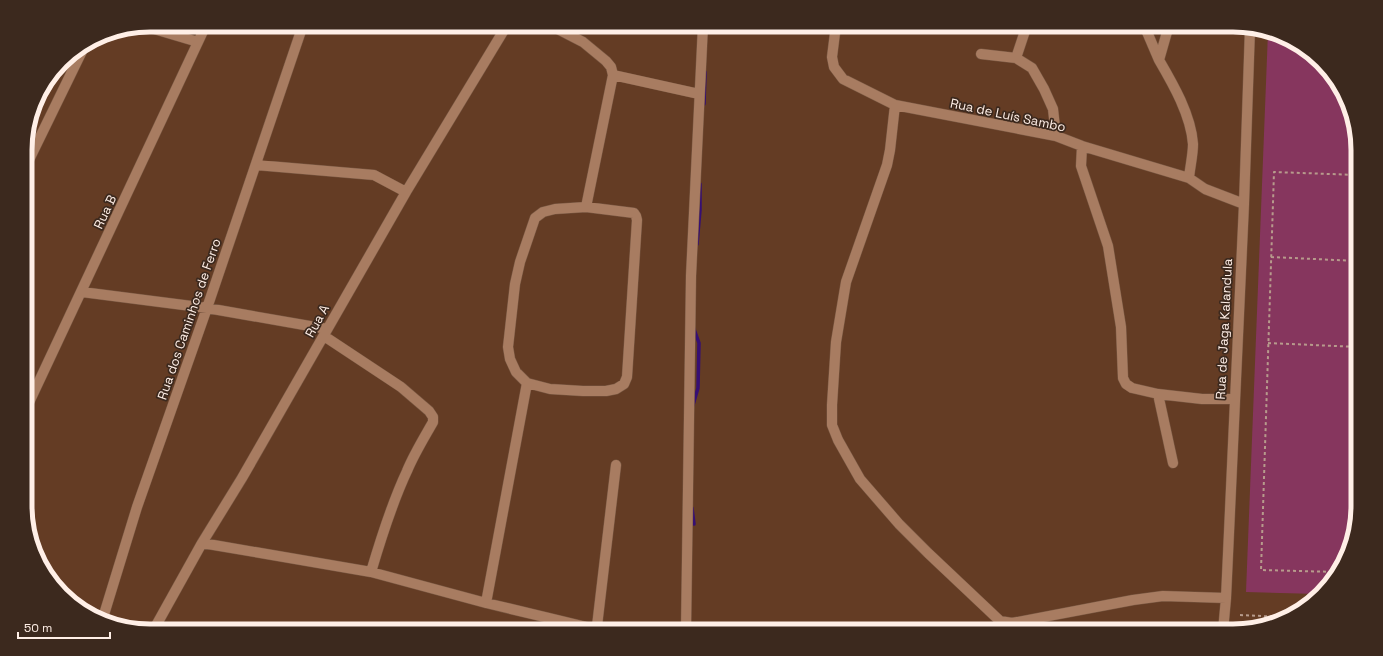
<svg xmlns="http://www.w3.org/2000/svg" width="1383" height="656" viewBox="0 0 1383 656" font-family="'Space Grotesk',sans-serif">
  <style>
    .green { fill: #86365e }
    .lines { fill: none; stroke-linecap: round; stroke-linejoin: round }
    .stream { stroke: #360f74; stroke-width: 3.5 }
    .minor-casing { stroke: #785742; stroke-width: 11 }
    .path { stroke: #b79b8c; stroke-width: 2; stroke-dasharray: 3 3; stroke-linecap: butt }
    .minor { stroke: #a87c61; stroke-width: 10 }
    .labels { text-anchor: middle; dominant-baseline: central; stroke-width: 3.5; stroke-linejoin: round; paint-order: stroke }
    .street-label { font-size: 13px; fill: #ffefe7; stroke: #3c291e }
    .rim { fill: none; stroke: #ffefe7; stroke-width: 5 }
  </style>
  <rect width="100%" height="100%" fill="#643c24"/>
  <!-- green -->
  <path class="green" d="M 1268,32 L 1281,35 L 1332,74 L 1357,134 L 1358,506 L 1348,554 L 1332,582 L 1319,594 L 1246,592 Z"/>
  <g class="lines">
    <!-- stream -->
    <path class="stream" d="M 704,104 L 705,72
      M 697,244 L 700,210 L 700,184
      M 693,405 L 698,388 L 699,343 L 694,329
      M 692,508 L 694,524"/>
    <!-- minor casing -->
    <g class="minor-casing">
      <path id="minor" d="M 550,25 L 583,42 L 606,61 L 611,67 L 613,75 L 586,207
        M 836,25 L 832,57 L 834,67 L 843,79 L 895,105 L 1056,136 L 1082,146 L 1189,178 L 1205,189 L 1244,204
        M 1144,25 L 1159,60
        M 1169,25 L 1159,60 C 1173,84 1191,115 1193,144 C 1193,155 1190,167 1189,178
        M 144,26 L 198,42
        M 981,54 L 1016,58 L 1032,68 L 1044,89 L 1053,109 L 1056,136
        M 1016,58 L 1027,25
        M 613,75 L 699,94
        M 895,105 L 890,150 L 887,165 L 846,282 L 836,342 L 832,405 L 832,425 L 838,440 L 860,479 L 899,524 L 928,553 L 1000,621 L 1012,623 L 1133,600 L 1163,596 L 1226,598
        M 1082,146 L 1081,166 L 1108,246 L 1121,327 L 1123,378 L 1126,384 L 1132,388 L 1158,394 L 1202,399 L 1234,399
        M 256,165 L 374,175 L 406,192
        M 25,168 L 85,45
        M 586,207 L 634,213 L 636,216 L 637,220 L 627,377 L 624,384 L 616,389 L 606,391 L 583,391 L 550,389 L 527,383 L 516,372 L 510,359 L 508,347 L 515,284 L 520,262 L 535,218 L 543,212 L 555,209 Z
        M 82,292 L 207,308 L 327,329
        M 324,336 L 401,387 L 429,411 L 433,417 L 433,422 C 424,438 414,454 407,471 C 392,503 381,538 371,572
        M 1158,394 L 1173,463
        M 26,409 L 206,25
        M 202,543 L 371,572 L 486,603 L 595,629 L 597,626 L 616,465
        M 486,603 L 527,383
        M 102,621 L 137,507 L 207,308 L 303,25
        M 153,631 L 202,543 L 242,478 L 406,192 L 507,25
        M 686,631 L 691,276 L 703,25
        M 1223,631 L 1226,598 L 1244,204 L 1250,28"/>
    </g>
    <!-- path -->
    <path class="path" d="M 1271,257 L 1357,261
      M 1268,343 L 1358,347
      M 1338,572 L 1261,570 L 1274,172 L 1357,175
      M 1240,615 L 1282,617
      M 1266,622 L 1266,616"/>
    <!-- minor -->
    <use href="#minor" class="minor"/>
  </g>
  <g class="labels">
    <!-- street labels -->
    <g class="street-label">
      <text transform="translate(1008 115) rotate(12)">Rua de Luís Sambo</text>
      <text transform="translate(105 212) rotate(-65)">Rua B</text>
      <text transform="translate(189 319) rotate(-71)">Rua dos Caminhos de Ferro</text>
      <text transform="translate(317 321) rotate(-61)">Rua A</text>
      <text transform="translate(1224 329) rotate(-87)">Rua de Jaga Kalandula</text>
    </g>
  </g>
  <!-- crop -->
  <path d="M0 0H1383V656H0ZM150 32H1233A118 118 0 0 1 1351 150V506A118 118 0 0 1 1233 624H150A118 118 0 0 1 32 506V150A118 118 0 0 1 150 32Z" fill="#3c291e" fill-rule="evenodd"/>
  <path class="rim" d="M150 32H1233A118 118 0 0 1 1351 150V506A118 118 0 0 1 1233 624H150A118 118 0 0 1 32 506V150A118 118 0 0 1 150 32Z"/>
  <!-- scale -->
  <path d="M18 632v6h92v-6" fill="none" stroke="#ffefe7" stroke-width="2"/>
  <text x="24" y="632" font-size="12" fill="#ffefe7" stroke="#3c291e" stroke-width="3" paint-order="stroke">50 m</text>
</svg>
